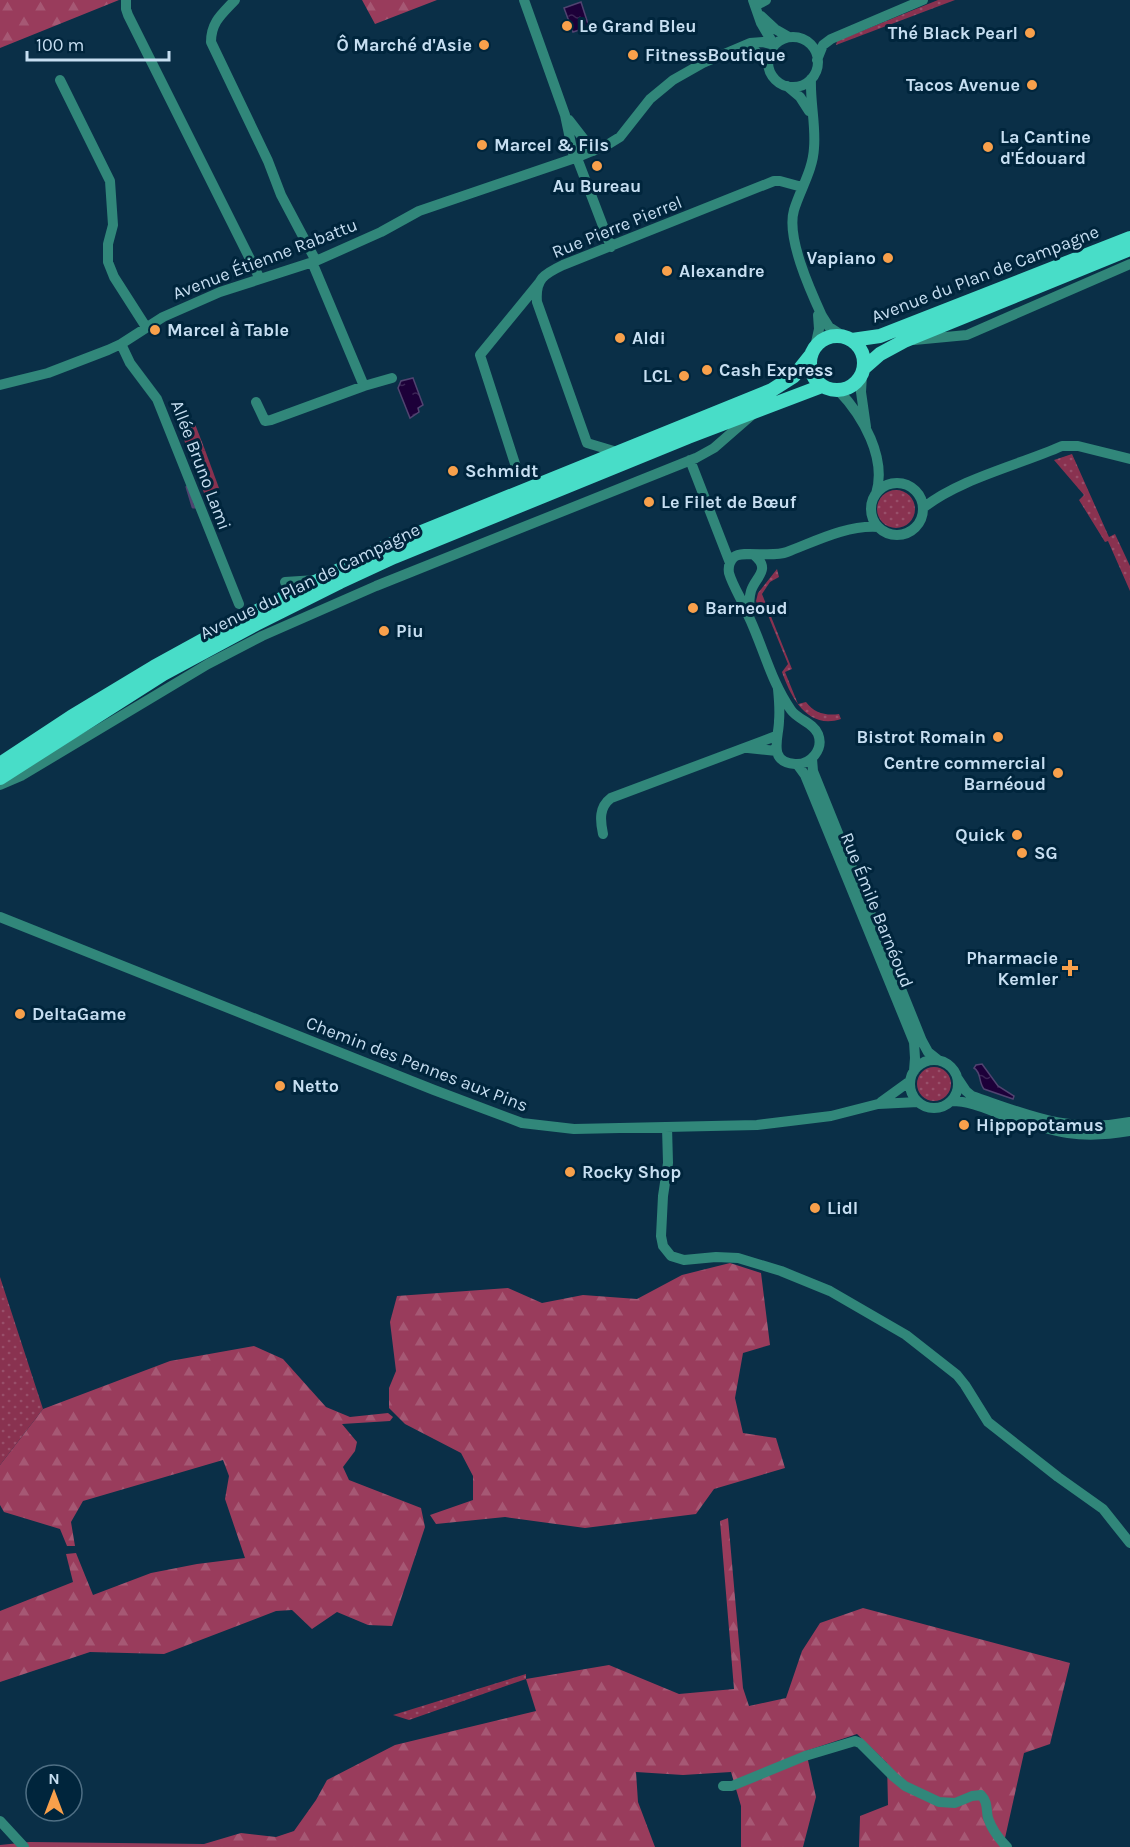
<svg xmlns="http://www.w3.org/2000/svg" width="1130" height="1847" viewBox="0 0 1130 1847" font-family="Karla,sans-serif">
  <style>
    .grass { fill: url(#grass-dots) }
    .forest { fill: url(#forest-firs) }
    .park { fill: url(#park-tufts) }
    .pitch { fill: #893250 }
    .water { fill: url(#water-ripples); stroke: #504370; stroke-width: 1.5 }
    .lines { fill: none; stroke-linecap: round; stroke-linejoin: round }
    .stream { stroke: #504370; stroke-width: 3 }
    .minor { stroke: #31877a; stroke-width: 10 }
    .major { stroke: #48ddc8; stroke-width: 14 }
    .poi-dot { fill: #f8a04b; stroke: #00253c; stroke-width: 2 }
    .labels { text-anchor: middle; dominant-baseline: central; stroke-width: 6; stroke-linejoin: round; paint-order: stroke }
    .poi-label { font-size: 18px; font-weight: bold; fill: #c6def1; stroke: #00253c; text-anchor: start }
    .street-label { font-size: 18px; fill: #c6def1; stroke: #00253c }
  </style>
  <defs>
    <pattern id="grass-dots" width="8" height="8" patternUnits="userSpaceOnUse" patternTransform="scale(1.5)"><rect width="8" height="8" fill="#893250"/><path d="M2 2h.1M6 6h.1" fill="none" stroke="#984f6a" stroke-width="1.8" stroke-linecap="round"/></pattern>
    <pattern id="forest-firs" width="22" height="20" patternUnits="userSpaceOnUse" patternTransform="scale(1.5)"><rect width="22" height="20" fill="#993c5c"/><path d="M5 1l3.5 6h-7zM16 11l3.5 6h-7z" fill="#a65874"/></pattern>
    <pattern id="park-tufts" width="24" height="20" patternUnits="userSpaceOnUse" patternTransform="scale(1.5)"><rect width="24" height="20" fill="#893250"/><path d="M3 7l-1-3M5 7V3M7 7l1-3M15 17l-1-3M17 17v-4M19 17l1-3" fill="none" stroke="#984f6a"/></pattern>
    <pattern id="water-ripples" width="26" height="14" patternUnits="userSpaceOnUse" patternTransform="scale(1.5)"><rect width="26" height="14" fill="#1d0039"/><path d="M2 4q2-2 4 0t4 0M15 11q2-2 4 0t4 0" fill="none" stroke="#3c2556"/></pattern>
  </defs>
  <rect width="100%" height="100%" fill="#0a2f47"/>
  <!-- grass -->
  <path class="grass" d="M 938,0 L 955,0 L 836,45 L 837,41 Z
    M 1072,454 L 1109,537 L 1115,534 L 1130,566 L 1130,591 L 1108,541 L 1105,542 L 1079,500 L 1084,495 L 1054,460 Z
    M877 509a19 19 0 1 1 38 0a19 19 0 1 1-38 0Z
    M 777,569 L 779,577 L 770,582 L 762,594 L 792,669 L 785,672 L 798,704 L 806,702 C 814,713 826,716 839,714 L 841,719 C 808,730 791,698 782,672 L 788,664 L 763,603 L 759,608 L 756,601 L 758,593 Z
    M917 1084a17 17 0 1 1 34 0a17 17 0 1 1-34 0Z
    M 0,1277 L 43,1409 L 0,1465 Z
    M 526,1674 L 526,1679 L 409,1720 L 393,1715 Z"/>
  <!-- forest -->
  <path class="forest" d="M 0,0 L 119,0 L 0,48 Z
    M 362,0 L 437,0 L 375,24 Z
    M 730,1263 L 761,1273 L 770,1345 L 743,1353 L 735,1398 L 743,1433 L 776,1438 L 785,1468 L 714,1489 L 696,1514 L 585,1528 L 505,1517 L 436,1524 L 430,1515 L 473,1500 L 473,1476 L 461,1453 L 405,1424 L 389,1408 L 389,1388 L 396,1371 L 390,1322 L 397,1296 L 508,1288 L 542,1303 L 583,1295 L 637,1299 L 682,1275 Z
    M 254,1346 L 283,1359 L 326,1407 L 350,1417 L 388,1413 L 393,1417 L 390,1421 L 342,1424 L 357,1442 L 355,1451 L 343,1467 L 349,1480 L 421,1508 L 425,1527 L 392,1626 L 368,1625 L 337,1612 L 312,1629 L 292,1610 L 276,1611 L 164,1654 L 90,1652 L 0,1682 L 0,1611 L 73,1582 L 66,1554 L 76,1553 L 93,1595 L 151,1573 L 197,1564 L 245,1558 L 225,1499 L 229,1476 L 223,1460 L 83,1501 L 71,1522 L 75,1546 L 67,1546 L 60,1529 L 4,1512 L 0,1505 L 0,1465 L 43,1409 L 170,1361 Z
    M 728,1518 L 743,1688 L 749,1706 L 786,1698 L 802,1651 L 820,1623 L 863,1608 L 1070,1663 L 1050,1744 L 1024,1753 L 1003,1847 L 859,1847 L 860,1816 L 888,1805 L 887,1763 L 857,1734 L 806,1751 L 816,1797 L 803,1847 L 741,1847 L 741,1806 L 731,1772 L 683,1775 L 636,1772 L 638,1802 L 655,1847 L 0,1847 L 0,1845 L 30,1842 L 204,1844 L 241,1833 L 276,1837 L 294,1831 L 316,1800 L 327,1780 L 395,1745 L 536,1711 L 526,1679 L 609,1665 L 679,1694 L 734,1689 L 720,1521 Z"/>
  <!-- park -->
  <path class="park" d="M 195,424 L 205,450 L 190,456 L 180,429 Z"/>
  <!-- pitch -->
  <path class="pitch" d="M 205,450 L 219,488 L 204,493 L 190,456 Z"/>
  <!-- water -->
  <path class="water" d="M 581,2 L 589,27 L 573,32 L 564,8 Z
    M 413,378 L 423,405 L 418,408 L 419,412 L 410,418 L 398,388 L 401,381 Z
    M 982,1064 L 998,1086 L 1014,1096 L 1013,1099 L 984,1089 C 978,1082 982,1073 974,1068 L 976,1065 Z"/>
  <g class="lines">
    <!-- stream -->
    <path class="stream" d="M 187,487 L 193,507 L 196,507"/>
    <!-- minor -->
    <path class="minor" d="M 126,0 L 126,9 L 128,15 L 260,279
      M 235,0 C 222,14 211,22 211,42 L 268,161 L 281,195 L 316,261
      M 524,0 L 565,115 L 574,158
      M 753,0 L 761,23 L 774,45
      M 755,6 L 766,0
      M 761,16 L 775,29 L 789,37
      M768 62a25 25 0 1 1 50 0a25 25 0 1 1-50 0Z
      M 741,48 L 754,50 L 768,63
      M 817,60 L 823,45 L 831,39 L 923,0
      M 811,79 C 810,102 816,125 814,148 C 813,170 800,190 794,210 C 786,237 810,290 822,316 L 829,327 L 843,336
      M 60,80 L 110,181 L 113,225 L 108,244 L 108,262 L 114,277 L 146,327
      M 787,86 L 800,97 L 809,111
      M 569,120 L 593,151
      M 577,158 L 611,247
      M 312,262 L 364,386
      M 914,340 L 967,335 L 1130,264
      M 121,344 L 130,363 L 157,399 L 239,604
      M 815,347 L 819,329 L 818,315
      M 862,375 L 861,392 L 866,427
      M 0,385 L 48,373 L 108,350 L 121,344 L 163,317 L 220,292 L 316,261 L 381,232 L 419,211 L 578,157 L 607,145 L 620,137 L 650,99 L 673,80 L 703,63 L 750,43 L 763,42 L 774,45
      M 838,390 C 863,416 887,458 876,494
      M 256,402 L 265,421 L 271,420 L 364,386 L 392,378
      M 617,452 L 587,443 L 537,302 C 535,279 544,274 563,265 L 774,181 L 780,181 L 802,187
      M 690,460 L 730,563
      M 518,473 L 480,355 L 539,283
      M871 509a26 26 0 1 1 52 0a26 26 0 1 1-52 0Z
      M 923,508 C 959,479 1019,465 1062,446 L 1078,446 L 1130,459
      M 285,582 L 316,580
      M 749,612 C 749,605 749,598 751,591 C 755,577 772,570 754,555
      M 778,689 C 779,699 780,710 779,721 C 779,737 767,762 795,764 C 811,765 824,749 818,734 C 813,722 798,720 791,710 C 771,682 763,646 748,615 C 743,601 733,587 729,573 C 728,567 730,561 734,557 C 743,550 772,558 787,552 C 816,541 846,525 878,527
      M 748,748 L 777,751
      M 812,759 L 813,771 L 922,1041 L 928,1052 L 938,1060
      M 797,764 L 805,775 L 914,1042 L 915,1058 L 914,1071
      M 0,785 L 21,776 L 208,664 L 262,636 L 376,586 L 696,458 L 714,448 L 753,414
      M 603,834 C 600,820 599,807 611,798 L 776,736
      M 0,917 L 434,1090 L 522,1123 L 574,1129 L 757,1125 L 831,1116 L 878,1104 L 918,1102
      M910 1084a24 24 0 1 1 48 0a24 24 0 1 1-48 0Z
      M 958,1079 L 966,1091 L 972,1096 C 1028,1115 1069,1134 1130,1122
      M 952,1101 C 970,1101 989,1110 1006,1116 C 1055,1132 1078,1140 1130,1131
      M 881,1102 L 910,1081
      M 667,1127 L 668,1163 L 663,1196 L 661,1236 L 663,1246 L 671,1256 L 684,1260 L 716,1257 L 738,1258 L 781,1271 L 830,1291 L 906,1335 L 957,1375 L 965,1385 L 988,1422 L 1058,1477 L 1103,1509 L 1130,1543
      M 723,1786 L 732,1786 L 805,1756 L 855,1741 L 860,1743 L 894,1777 L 905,1786 L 939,1802 L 955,1803 L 972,1796 L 981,1795 C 988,1802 986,1809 988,1818 C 992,1830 999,1839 1007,1847
      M 0,1821 L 24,1847"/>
    <!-- major -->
    <path class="major" d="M810 363a27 27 0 1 1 54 0a27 27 0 1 1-54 0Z
      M 852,340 L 880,336 L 1130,238
      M 864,368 L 880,354 L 904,341 L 1130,249
      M 0,764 L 71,717 L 154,667 L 245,617 L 387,546 L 772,390 L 794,376 L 810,356
      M 0,778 L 163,674 L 256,624 L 340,582 L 394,557 L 688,437 L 822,386"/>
  </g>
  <!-- markers -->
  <g class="poi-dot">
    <circle cx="567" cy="26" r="6"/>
    <circle cx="1030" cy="33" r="6"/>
    <circle cx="484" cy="45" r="6"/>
    <circle cx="633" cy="55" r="6"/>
    <circle cx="1032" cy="85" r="6"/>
    <circle cx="482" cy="145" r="6"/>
    <circle cx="988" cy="147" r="6"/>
    <circle cx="597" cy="166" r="6"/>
    <circle cx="888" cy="258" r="6"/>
    <circle cx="667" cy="271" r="6"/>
    <circle cx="155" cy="330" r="6"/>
    <circle cx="620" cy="338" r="6"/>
    <circle cx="707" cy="370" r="6"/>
    <circle cx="684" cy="376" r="6"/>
    <circle cx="453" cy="471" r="6"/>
    <circle cx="649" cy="502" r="6"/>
    <circle cx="693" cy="608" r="6"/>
    <circle cx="384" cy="631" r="6"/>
    <circle cx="998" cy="737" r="6"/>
    <circle cx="1058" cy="773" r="6"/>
    <circle cx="1017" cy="835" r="6"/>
    <circle cx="1022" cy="853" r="6"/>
    <path d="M1067 959h6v6h6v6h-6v6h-6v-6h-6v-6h6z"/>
    <circle cx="20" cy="1014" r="6"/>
    <circle cx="280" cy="1086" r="6"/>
    <circle cx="964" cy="1125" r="6"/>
    <circle cx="570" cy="1172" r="6"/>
    <circle cx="815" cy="1208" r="6"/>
  </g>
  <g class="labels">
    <!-- poi labels -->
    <g class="poi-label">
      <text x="579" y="26">Le Grand Bleu</text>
      <text x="1018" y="33" text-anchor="end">Thé Black Pearl</text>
      <text x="472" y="45" text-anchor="end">Ô Marché d'Asie</text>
      <text x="645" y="55">FitnessBoutique</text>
      <text x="1020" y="85" text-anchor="end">Tacos Avenue</text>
      <text x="1000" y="137">La Cantine<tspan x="1000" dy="21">d'Édouard</tspan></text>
      <text x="494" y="145">Marcel &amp; Fils</text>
      <text x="597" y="186" text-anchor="middle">Au Bureau</text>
      <text x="876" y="258" text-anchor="end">Vapiano</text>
      <text x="679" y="271">Alexandre</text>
      <text x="167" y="330">Marcel à Table</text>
      <text x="632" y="338">Aldi</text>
      <text x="719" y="370">Cash Express</text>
      <text x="672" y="376" text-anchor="end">LCL</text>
      <text x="465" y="471">Schmidt</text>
      <text x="661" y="502">Le Filet de Bœuf</text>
      <text x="705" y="608">Barneoud</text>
      <text x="396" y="631">Piu</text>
      <text x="986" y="737" text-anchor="end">Bistrot Romain</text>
      <text x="1046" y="763" text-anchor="end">Centre commercial<tspan x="1046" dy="21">Barnéoud</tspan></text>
      <text x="1005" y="835" text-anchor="end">Quick</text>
      <text x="1034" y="853">SG</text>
      <text x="1058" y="958" text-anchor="end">Pharmacie<tspan x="1058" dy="21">Kemler</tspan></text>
      <text x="32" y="1014">DeltaGame</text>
      <text x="292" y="1086">Netto</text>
      <text x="976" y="1125">Hippopotamus</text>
      <text x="582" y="1172">Rocky Shop</text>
      <text x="827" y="1208">Lidl</text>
    </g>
    <!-- street labels -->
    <g class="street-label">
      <text transform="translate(617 227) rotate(-22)">Rue Pierre Pierrel</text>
      <text transform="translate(265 259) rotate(-21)">Avenue Étienne Rabattu</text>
      <text transform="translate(985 274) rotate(-21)">Avenue du Plan de Campagne</text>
      <text transform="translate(201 465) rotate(69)">Allée Bruno Lami</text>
      <text transform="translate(310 581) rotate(-26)">Avenue du Plan de Campagne</text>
      <text transform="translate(877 910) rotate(68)">Rue Émile Barnéoud</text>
      <text transform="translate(417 1064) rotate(21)">Chemin des Pennes aux Pins</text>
    </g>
  </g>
  <!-- north arrow -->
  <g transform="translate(54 1793)"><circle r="28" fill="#00253c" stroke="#4f6f84" stroke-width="1.5"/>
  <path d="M0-4.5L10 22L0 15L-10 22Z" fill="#f8a04b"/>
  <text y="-9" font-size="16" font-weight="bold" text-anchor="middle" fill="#c6def1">N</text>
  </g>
  <!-- scale -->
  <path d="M27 51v9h142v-9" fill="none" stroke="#c6def1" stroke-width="3"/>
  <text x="36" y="51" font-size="18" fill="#c6def1" stroke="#00253c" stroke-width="4.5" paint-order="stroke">100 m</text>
</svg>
